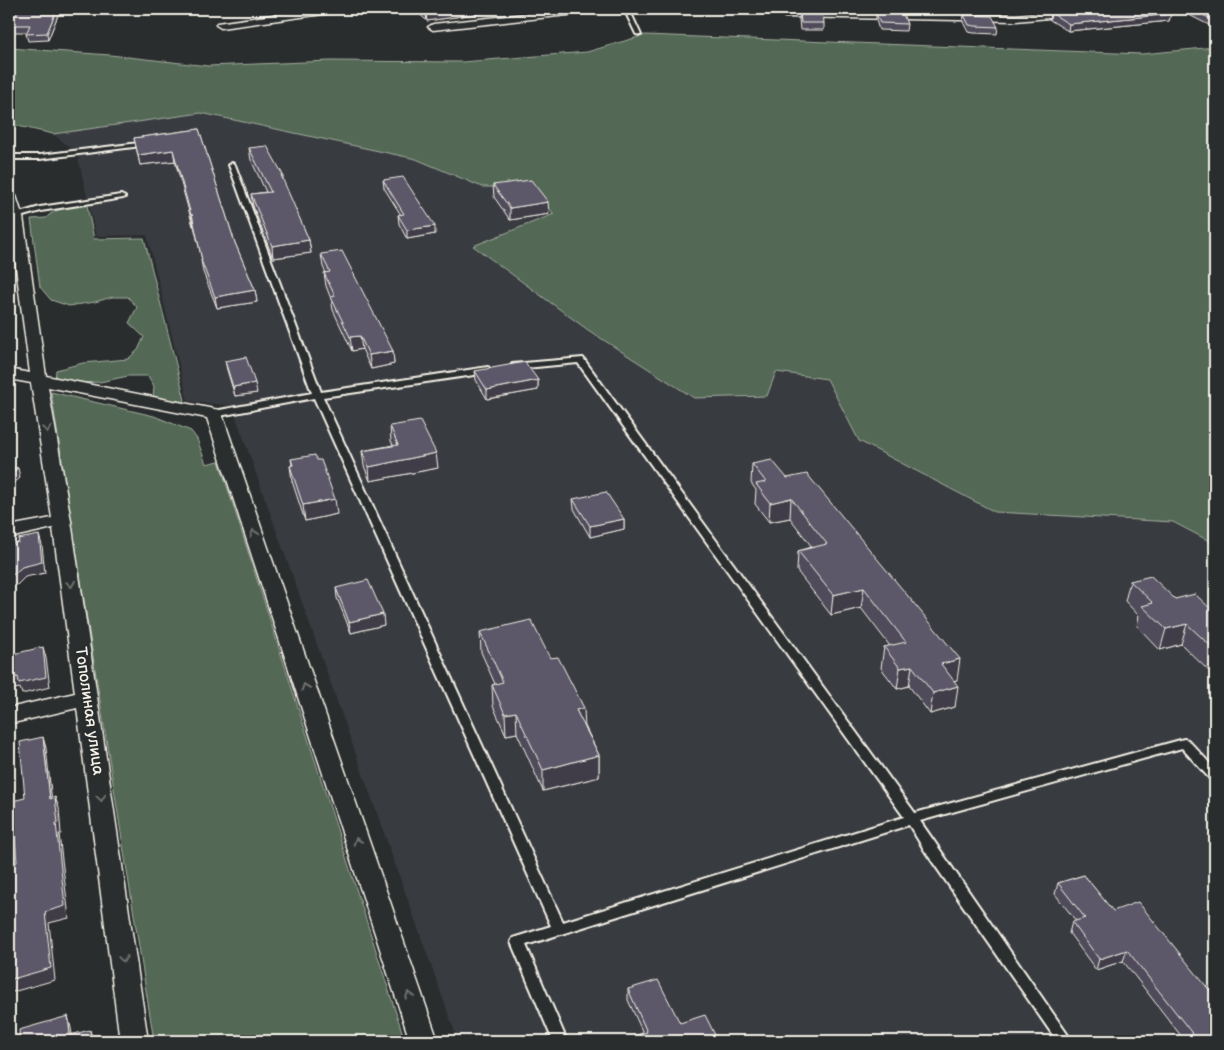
<svg xmlns="http://www.w3.org/2000/svg" width="1224" height="1050" viewBox="0 0 1224 1050" font-family="'Balsamiq Sans',sans-serif">
  <style>
    .built { fill: #393a40 }
    .green { fill: #536956; stroke: #a4ad9f }
    .lines { fill: none; stroke-linecap: round; stroke-linejoin: round }
    .lane-casing { stroke: #f4f1e8; stroke-width: 4 }
    .street-casing { stroke: #f4f1e8; stroke-width: 3 }
    .path { stroke: #f4f1e8; stroke-width: 2.5; stroke-dasharray: 1 3; stroke-linecap: butt }
    .lane { fill: #2a2d2e; fill-rule: evenodd }
    .street { fill: #2a2d2e; fill-rule: evenodd }
    .wall { fill: #504c5a; stroke: #f4f1e8 }
    .shaded-wall { fill: #413e4a; stroke: #f4f1e8 }
    .building { fill: #5d5869; stroke: #f4f1e8 }
    .oneway { stroke: #71726f }
    .labels { text-anchor: middle; dominant-baseline: central; stroke-width: 5; stroke-linejoin: round; paint-order: stroke }
    .street-label { font-size: 16px; fill: #f4f1e8; stroke: #2a2d2e }
  </style>
  <rect width="100%" height="100%" fill="#2a2d2e"/>
  <filter id="ink" filterUnits="userSpaceOnUse"><feTurbulence type="fractalNoise" baseFrequency=".02" numOctaves="2"/><feDisplacementMap in="SourceGraphic" scale="10" xChannelSelector="R" yChannelSelector="G"/><feConvolveMatrix kernelMatrix="1 2 1 2 8 2 1 2 1" color-interpolation-filters="sRGB"/></filter>
  <g filter="url(#ink)">
    <!-- built -->
    <path class="built" d="M 201,113 L 416,159 L 482,187 L 516,187 L 535,191 L 554,214 L 473,247 L 588,330 L 694,398 L 775,372 L 827,379 L 859,441 L 995,512 L 1173,522 L 1215,544 L 1215,1041 L 458,1041 L 232,406 L 188,401 L 147,235 L 96,236 L 77,153 L 53,134 Z"/>
    <!-- green -->
    <path class="green" d="M 645,35 L 1142,54 L 1215,47 L 1215,544 L 1173,522 L 995,512 L 859,441 L 827,379 L 776,372 L 767,396 L 694,398 L 588,330 L 473,246 L 554,214 L 534,191 L 516,187 L 482,187 L 416,159 L 201,113 L 53,134 L 9,124 L 9,48 L 110,55 L 208,66 L 330,61 L 462,62 L 587,52 Z
      M 87,205 L 94,239 L 144,238 L 185,400 L 182,403 L 153,397 L 154,386 L 148,376 L 128,376 L 100,382 L 80,383 L 55,379 L 56,370 L 83,363 L 128,359 L 138,350 L 144,337 L 129,323 L 137,307 L 128,297 L 112,297 L 95,302 L 69,306 L 51,300 L 40,287 L 31,219 L 46,218 C 56,207 72,206 87,205 Z
      M 51,392 L 154,416 L 191,431 L 197,439 L 206,464 L 219,461 L 405,1041 L 154,1041 Z"/>
    <g class="lines">
      <!-- lane casing -->
      <g class="lane-casing">
        <path id="lane" d="M 624,9 L 629,9 L 641,35 L 636,34 Z
          M 147,142 L 149,143 L 149,145 L 40,159 L 9,159 L 9,155 L 40,155 Z
          M 232,163 L 235,165 L 321,392 L 488,367 L 492,370 L 488,373 L 323,397 L 563,922 L 904,817 L 578,363 L 515,369 L 511,366 L 512,364 L 583,358 L 915,813 L 1184,739 L 1188,740 L 1215,769 L 1215,781 L 1211,780 L 1182,748 L 920,821 L 1072,1041 L 1057,1041 L 925,851 L 909,825 L 526,945 L 567,1041 L 553,1041 L 511,942 L 513,938 L 551,926 L 314,398 L 214,417 L 210,414 L 214,411 L 312,393 L 229,165 Z
          M 121,195 L 125,197 L 123,198 L 41,211 L 9,220 L 9,216 L 40,207 Z"/>
      </g>
      <!-- street casing -->
      <g class="street-casing">
        <path id="street" d="M 316,9 L 343,9 L 338,12 L 221,28 L 216,25 L 217,23 Z
          M 570,9 L 600,9 L 595,12 L 433,30 L 428,27 L 433,24 Z
          M 1084,9 L 1119,9 L 1114,12 L 1016,21 L 785,17 L 780,14 L 785,11 L 1016,15 Z
          M 9,192 L 16,196 L 23,217 L 46,376 L 214,409 L 220,410 L 222,414 L 438,1041 L 410,1041 L 207,418 L 48,387 L 71,521 L 148,1041 L 120,1041 L 77,708 L 9,724 L 9,708 L 75,693 L 53,528 L 9,538 L 9,526 L 52,518 L 31,383 L 9,379 L 9,369 L 30,373 L 9,215 Z"/>
      </g>
      <!-- path -->
      <path class="path" d="M 9,177 L 16,183"/>
      <!-- lane -->
      <use href="#lane" class="lane"/>
      <!-- street -->
      <use href="#street" class="street"/>
    </g>
    <!-- wall -->
    <path class="wall" d="M 21,9 L 60,9 L 60,10 L 48,40 L 28,41 L 26,34 L 27,32 L 9,32 L 9,20 Z
      M 414,9 L 497,9 L 497,11 L 427,21 Z
      M 798,9 L 822,9 L 821,10 Z
      M 871,9 L 898,9 L 898,11 L 872,11 Z
      M 957,9 L 986,9 L 985,13 L 958,12 Z
      M 1179,9 L 1215,9 L 1215,28 L 1179,10 Z
      M 800,12 L 824,23 L 824,30 L 800,30 L 799,19 Z
      M 1051,13 L 1171,14 L 1169,21 L 1068,31 L 1050,20 Z
      M 876,14 L 907,24 L 906,31 L 879,30 L 876,20 Z
      M 964,15 L 998,27 L 997,34 L 974,33 L 968,32 L 963,22 Z
      M 199,129 L 235,243 L 255,290 L 257,302 L 217,308 L 203,272 L 201,260 L 202,260 L 194,226 L 193,226 L 175,161 L 140,165 L 134,138 Z
      M 249,148 L 283,175 L 283,182 L 309,240 L 311,253 L 273,258 L 253,206 L 251,194 L 266,192 L 251,160 Z
      M 383,180 L 435,234 L 407,239 L 399,224 L 398,215 L 401,215 L 384,188 Z
      M 493,185 L 549,214 L 510,220 L 494,197 Z
      M 321,254 L 393,351 L 394,364 L 371,369 L 362,349 L 352,351 L 333,310 L 331,299 L 326,286 L 324,273 L 326,273 L 323,267 Z
      M 225,361 L 257,393 L 235,396 L 227,370 Z
      M 475,371 L 538,380 L 538,390 L 487,399 L 476,380 Z
      M 390,426 L 438,468 L 370,481 L 364,466 L 362,451 L 393,445 L 391,441 Z
      M 291,459 L 337,514 L 305,521 L 292,481 L 290,466 L 292,465 Z
      M 752,464 L 787,478 L 957,680 L 954,681 L 955,707 L 930,714 L 909,686 L 897,689 L 881,668 L 884,647 L 890,646 L 861,608 L 831,615 L 797,571 L 798,551 L 812,547 L 790,518 L 769,522 L 755,504 L 756,490 L 751,483 Z
      M 573,499 L 624,519 L 624,529 L 590,537 L 574,509 Z
      M 1130,581 L 1175,599 L 1215,613 L 1215,677 L 1181,644 L 1160,650 L 1137,626 L 1139,616 L 1125,601 Z
      M 336,588 L 384,625 L 351,633 L 337,598 Z
      M 480,632 L 585,726 L 599,755 L 599,777 L 543,791 L 517,733 L 506,735 L 493,706 L 492,685 L 495,684 L 481,652 Z
      M 1215,695 L 1215,715 L 1210,710 Z
      M 1084,875 L 1215,1041 L 1185,1041 L 1123,961 L 1096,970 L 1069,933 L 1072,922 L 1076,921 L 1055,894 L 1058,883 Z
      M 628,989 L 680,1023 L 718,1041 L 634,1041 L 634,1036 L 643,1033 L 628,1000 Z"/>
    <!-- shaded-wall -->
    <path class="shaded-wall" d="M 57,9 L 60,9 L 60,10 L 48,40 L 47,33 Z
      M 468,9 L 497,9 L 497,11 L 427,21 L 426,14 Z
      M 1036,9 L 1066,9 L 1036,11 Z
      M 1171,14 L 1169,21 L 1068,31 L 1069,24 Z
      M 173,150 L 175,161 L 140,165 L 138,155 Z
      M 548,202 L 549,214 L 510,220 L 510,208 Z
      M 192,214 L 194,226 L 193,226 L 191,215 Z
      M 435,226 L 435,234 L 407,239 L 407,230 Z
      M 309,240 L 311,253 L 273,258 L 272,246 Z
      M 255,290 L 257,302 L 217,308 L 215,297 Z
      M 360,336 L 362,349 L 352,351 L 350,337 Z
      M 393,351 L 394,364 L 371,369 L 369,355 Z
      M 538,380 L 538,390 L 487,399 L 487,390 Z
      M 255,383 L 257,393 L 235,396 L 233,387 Z
      M 436,453 L 438,468 L 370,481 L 369,467 Z
      M 18,468 L 20,478 L 9,487 L 9,475 Z
      M 791,498 L 790,518 L 769,522 L 770,503 Z
      M 335,499 L 337,514 L 305,521 L 303,505 Z
      M 624,519 L 624,529 L 590,537 L 590,526 Z
      M 39,535 L 42,545 L 45,573 L 25,577 L 17,585 L 9,587 L 9,576 Z
      M 864,588 L 861,608 L 831,615 L 833,595 Z
      M 383,614 L 384,625 L 351,633 L 349,622 Z
      M 1187,624 L 1181,644 L 1160,650 L 1166,629 Z
      M 43,647 L 46,658 L 50,687 L 22,694 L 20,688 L 9,690 L 9,679 Z
      M 960,659 L 957,680 L 937,685 L 941,664 Z
      M 912,666 L 909,686 L 897,689 L 900,668 Z
      M 958,686 L 955,707 L 930,714 L 933,693 Z
      M 584,708 L 585,729 L 576,710 Z
      M 516,712 L 517,733 L 506,735 L 505,714 Z
      M 43,737 L 46,748 L 53,810 L 50,799 Z
      M 599,755 L 599,777 L 543,791 L 543,770 Z
      M 55,797 L 59,808 L 61,834 L 59,834 L 69,918 L 49,923 L 55,980 L 9,993 L 9,980 L 45,912 L 56,823 Z
      M 1127,950 L 1123,961 L 1096,970 L 1099,959 Z
      M 68,1016 L 71,1028 L 73,1041 L 70,1035 Z
      M 90,1030 L 93,1041 L 91,1041 Z"/>
    <!-- building -->
    <path class="building" d="M 21,9 L 57,9 L 47,33 L 26,34 L 30,25 L 9,25 L 9,20 Z
      M 420,9 L 468,9 L 426,14 Z
      M 1098,9 L 1160,9 L 1171,14 L 1069,24 L 1051,13 Z
      M 1191,9 L 1215,9 L 1215,21 Z
      M 800,12 L 823,13 L 824,23 L 801,23 Z
      M 876,14 L 903,14 L 907,24 L 880,23 Z
      M 964,15 L 992,16 L 998,27 L 975,26 L 969,25 Z
      M 199,129 L 235,243 L 255,290 L 215,297 L 201,260 L 202,260 L 192,214 L 191,215 L 173,150 L 138,155 L 134,138 Z
      M 267,146 L 283,175 L 281,175 L 309,240 L 272,246 L 251,194 L 271,192 L 249,148 Z
      M 403,177 L 435,226 L 407,230 L 398,215 L 404,214 L 383,180 Z
      M 531,180 L 548,202 L 510,208 L 493,185 Z
      M 342,251 L 393,351 L 369,355 L 360,336 L 350,337 L 331,297 L 335,296 L 324,273 L 330,272 L 321,254 Z
      M 246,357 L 255,383 L 233,387 L 225,361 Z
      M 525,362 L 538,380 L 487,390 L 475,371 Z
      M 420,421 L 436,453 L 369,467 L 362,451 L 398,445 L 390,426 Z
      M 315,455 L 317,460 L 321,460 L 335,499 L 303,505 L 290,466 L 293,465 L 291,459 Z
      M 772,460 L 787,478 L 807,474 L 960,659 L 941,664 L 958,686 L 933,693 L 912,666 L 900,668 L 884,647 L 906,642 L 864,588 L 833,595 L 798,551 L 827,544 L 791,498 L 770,503 L 756,484 L 766,482 L 752,464 Z
      M 9,466 L 18,468 L 9,475 Z
      M 606,492 L 624,519 L 590,526 L 573,499 Z
      M 39,535 L 42,562 L 22,567 L 14,574 L 9,576 L 9,544 L 19,542 L 18,539 Z
      M 1151,576 L 1175,599 L 1195,594 L 1215,613 L 1215,650 L 1187,624 L 1166,629 L 1142,606 L 1153,603 L 1130,581 Z
      M 368,580 L 383,614 L 349,622 L 336,588 Z
      M 531,620 L 550,658 L 558,657 L 584,708 L 576,710 L 599,755 L 543,770 L 516,712 L 505,714 L 492,685 L 503,682 L 480,632 Z
      M 43,647 L 46,677 L 19,683 L 18,677 L 9,679 L 9,655 Z
      M 43,737 L 50,799 L 55,797 L 58,823 L 56,823 L 65,906 L 45,912 L 51,968 L 9,980 L 9,864 L 17,862 L 12,801 L 25,798 L 20,742 Z
      M 1084,875 L 1113,911 L 1138,902 L 1215,997 L 1215,1041 L 1198,1041 L 1127,950 L 1099,959 L 1072,922 L 1085,918 L 1058,883 Z
      M 658,980 L 680,1023 L 705,1015 L 718,1041 L 637,1041 L 634,1036 L 647,1032 L 628,989 Z
      M 68,1016 L 70,1035 L 90,1030 L 91,1041 L 20,1041 L 19,1030 Z"/>
    <!-- one-way arrows -->
    <defs><path id="oneway-chevron" d="M-2-3.5L2.5 0L-2 3.5" fill="none" stroke-width="1.6" stroke-linecap="round" stroke-linejoin="round" transform="scale(1.25)"/></defs>
    <g class="oneway">
      <use href="#oneway-chevron" transform="translate(47 429) rotate(81)"/>
      <use href="#oneway-chevron" transform="translate(254 533) rotate(-109)"/>
      <use href="#oneway-chevron" transform="translate(71 584) rotate(82)"/>
      <use href="#oneway-chevron" transform="translate(305 687) rotate(-109)"/>
      <use href="#oneway-chevron" transform="translate(101 798) rotate(82)"/>
      <use href="#oneway-chevron" transform="translate(357 841) rotate(-109)"/>
      <use href="#oneway-chevron" transform="translate(123 959) rotate(82)"/>
      <use href="#oneway-chevron" transform="translate(409 995) rotate(-109)"/>
    </g>
  </g>
  <g class="labels">
    <!-- street labels -->
    <g class="street-label">
      <text transform="translate(89 711) rotate(82)">Тополиная улица</text>
    </g>
  </g>
  <!-- margin -->
  <rect width="1224" height="1050" fill="none" stroke="#2a2d2e" stroke-width="30"/>
  <rect x="15" y="15" width="1194" height="1020" fill="none" stroke="#f4f1e8" stroke-width="2" filter="url(#ink)"/>
</svg>
